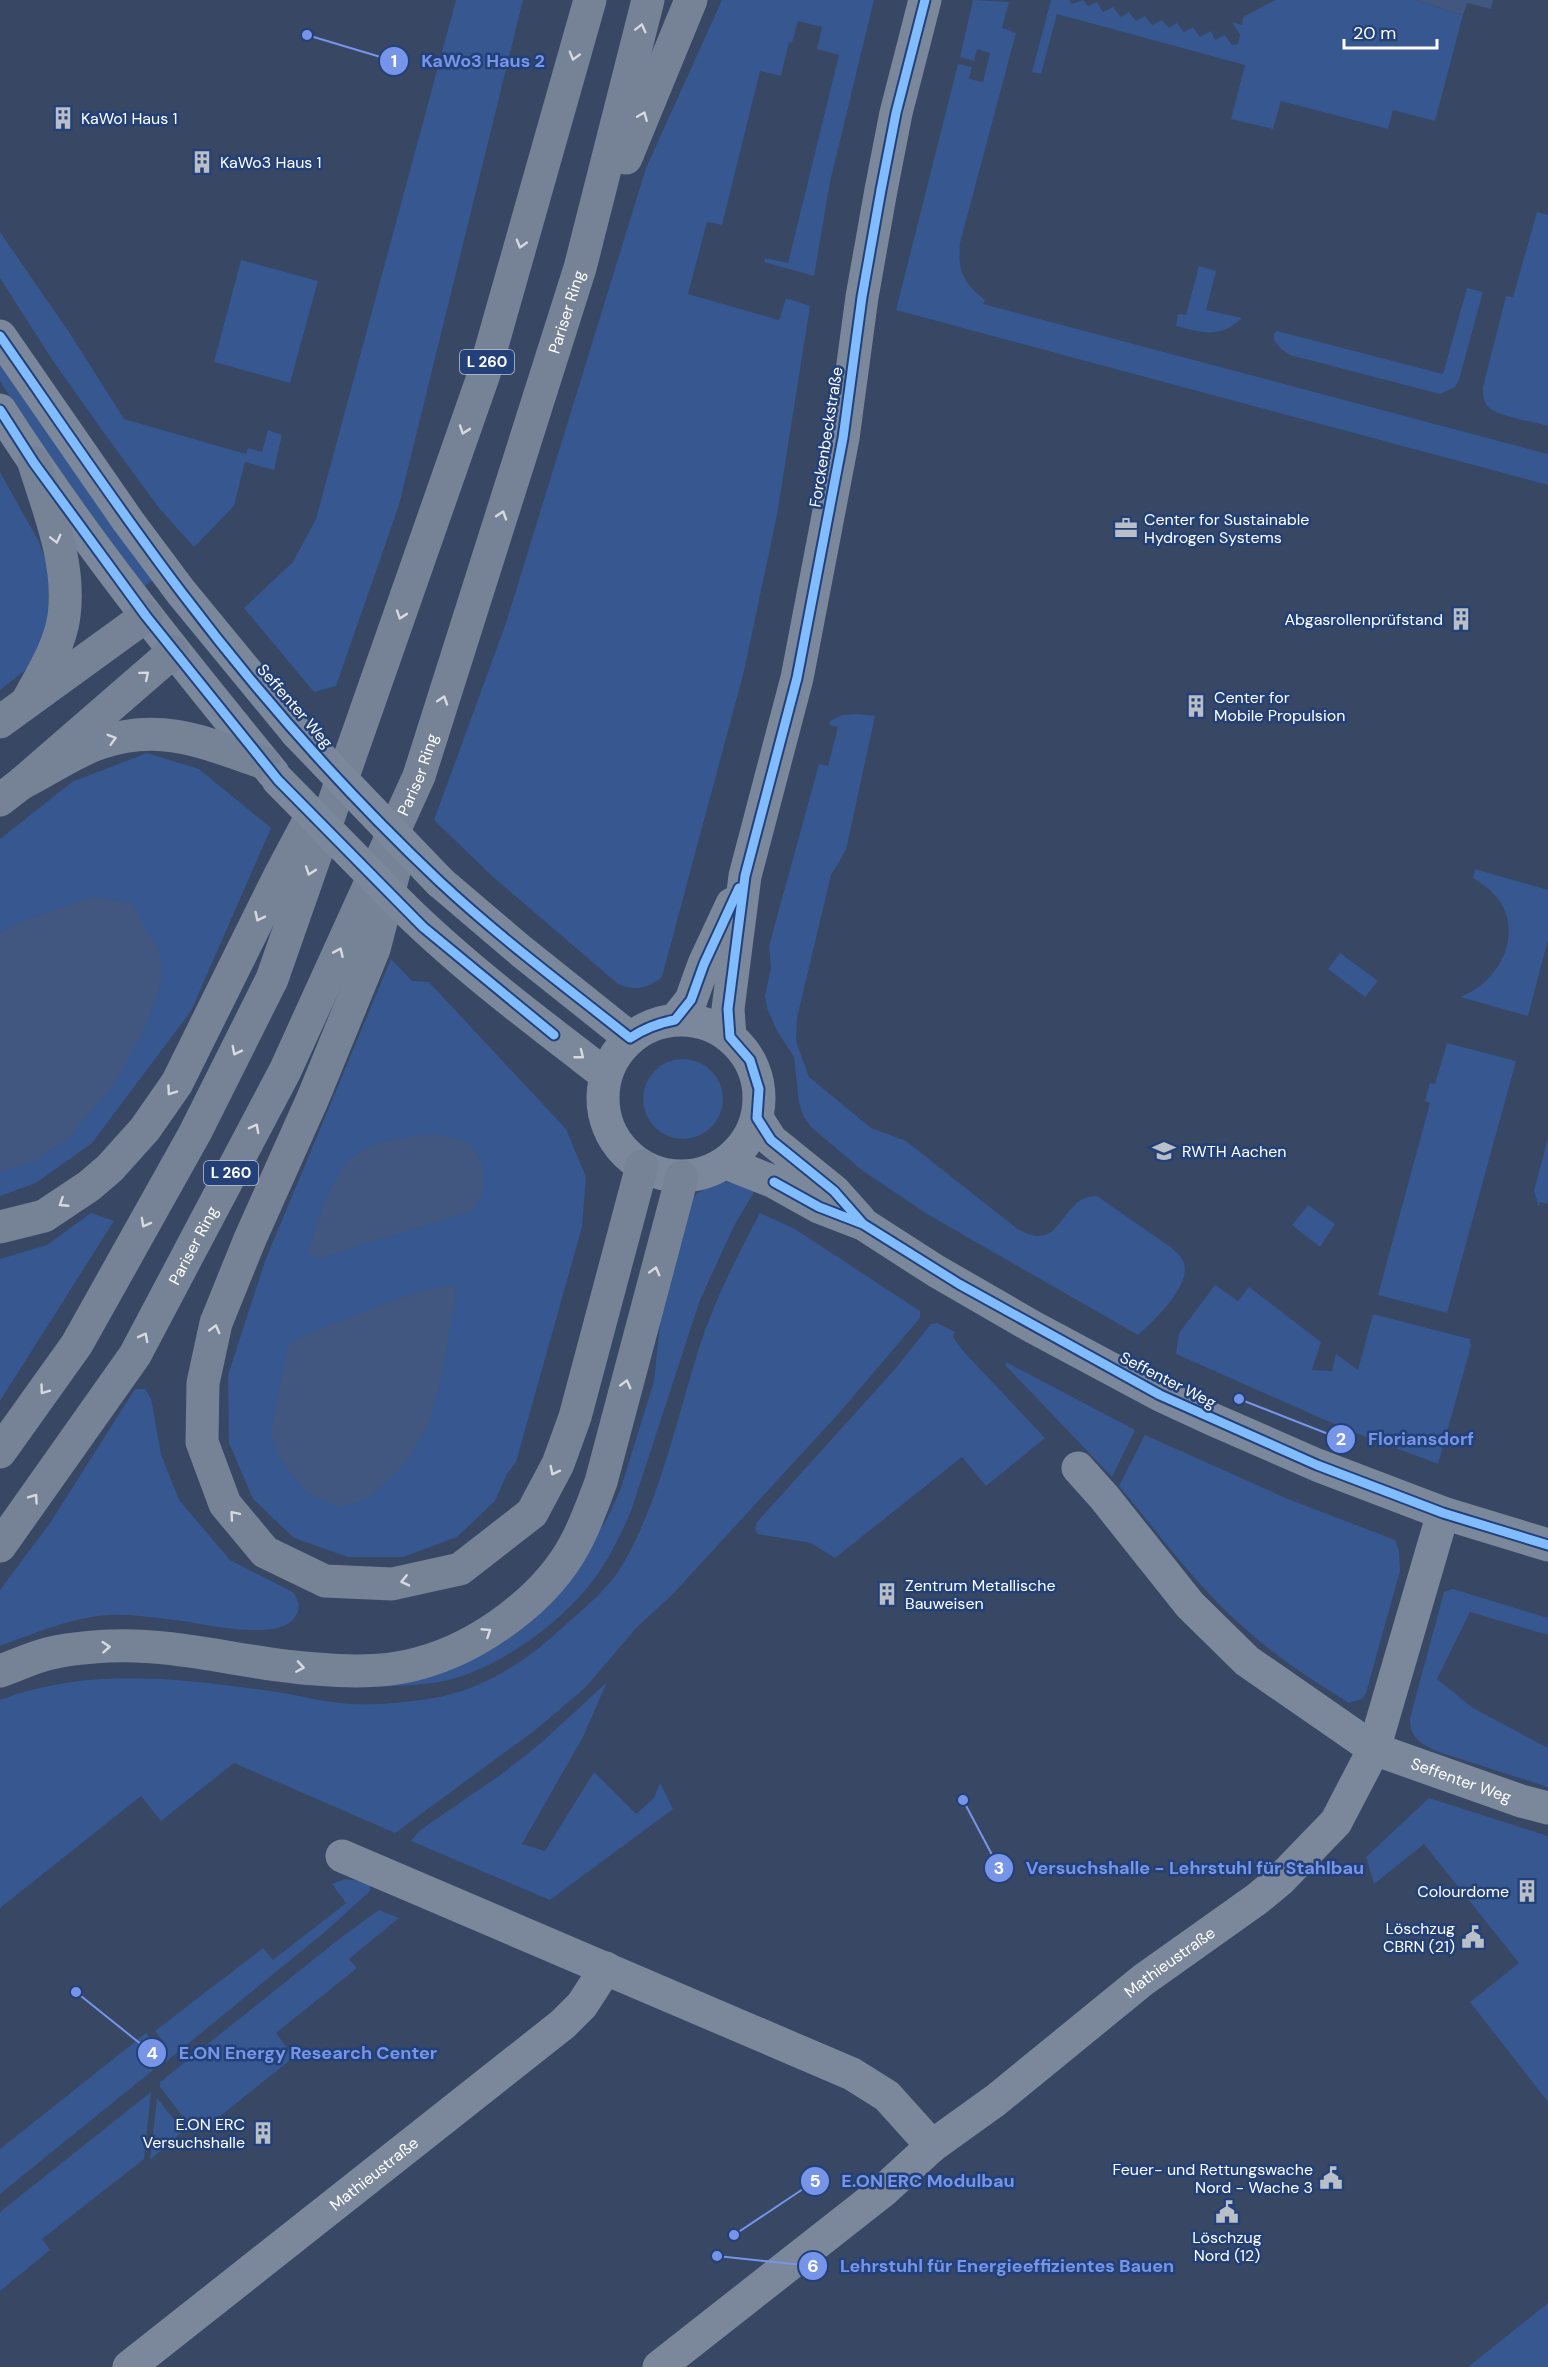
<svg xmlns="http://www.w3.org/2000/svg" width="1548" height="2367" viewBox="0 0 1548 2367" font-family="'DM Sans',sans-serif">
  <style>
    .green { fill: #36578f }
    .water { fill: #41577f }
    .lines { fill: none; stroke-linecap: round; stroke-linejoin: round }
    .minor { stroke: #7b879b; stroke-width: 33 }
    .tertiary { stroke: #7b879b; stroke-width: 33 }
    .trunk { stroke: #768296; stroke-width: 33 }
    .tertiary-bridge { stroke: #7b879b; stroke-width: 33 }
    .cycleway-casing { stroke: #234178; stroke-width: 13 }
    .cycleway { stroke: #80bcff; stroke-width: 9 }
    .oneway { stroke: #d6dae0 }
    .oneway2 { stroke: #d7dbe1 }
    .labels { text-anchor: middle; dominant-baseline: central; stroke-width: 5; stroke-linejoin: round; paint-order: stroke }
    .shield { fill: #234178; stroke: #bdc6d6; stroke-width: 1.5 }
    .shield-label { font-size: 15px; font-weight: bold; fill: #fff }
    .poi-label { font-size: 16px; fill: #fff; stroke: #234178; text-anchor: start }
    .street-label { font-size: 16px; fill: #fff; stroke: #234178 }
    .leader { fill: none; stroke: #7795e8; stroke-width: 2 }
    .callout-dot { fill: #7795e8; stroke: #234178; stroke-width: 2 }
    .mark-label { font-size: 18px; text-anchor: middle; font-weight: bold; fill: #fff }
    .callout-label { font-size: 18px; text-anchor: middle; font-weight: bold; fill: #7795e8; stroke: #234178; stroke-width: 5; stroke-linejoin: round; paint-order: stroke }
  </style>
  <rect width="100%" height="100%" fill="#374764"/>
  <!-- green -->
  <path class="green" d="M 456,0 L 523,0 L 399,505 L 336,686 L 314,692 L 244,608 L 293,562 L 316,519 Z
    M 722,0 L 874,0 L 830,182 L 814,276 L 764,262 L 765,258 L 788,263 L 839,55 L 817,49 L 822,27 L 798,21 L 792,43 L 789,42 L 781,76 L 760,71 L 722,225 L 707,222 L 688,294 L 779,320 L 786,298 L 810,306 L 777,515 L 744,671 L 662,977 C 647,989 635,991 618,984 L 493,877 L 434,820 L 506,623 L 646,168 Z
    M 973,0 L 1009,2 L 1002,28 L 1016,33 L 960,243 C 958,271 962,282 985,300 L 983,304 L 1548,454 L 1548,485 L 896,310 L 958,64 L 972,67 L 969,79 L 983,82 L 990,53 L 977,49 L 974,61 L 960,57 Z
    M 1051,0 L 1069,0 L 1072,4 L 1083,0 L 1088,6 L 1097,2 L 1103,12 L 1113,7 L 1121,17 L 1129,12 L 1136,21 L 1145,16 L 1152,25 L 1162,20 L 1169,28 L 1177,23 L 1184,32 L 1193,27 L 1200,37 L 1211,31 L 1215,40 L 1225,35 L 1232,45 L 1238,44 L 1240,35 L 1232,22 L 1242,25 L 1243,17 L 1275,0 L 1415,0 L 1463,15 L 1435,121 L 1393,110 L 1388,129 L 1281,101 L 1273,129 L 1231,119 L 1245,65 L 1057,14 L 1041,74 L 1032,72 Z
    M 1537,212 L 1548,215 L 1548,426 C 1534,422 1496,416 1487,406 C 1483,400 1483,393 1483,387 L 1506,296 L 1513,297 Z
    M 0,232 L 71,335 L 124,419 L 246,454 L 248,448 L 262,452 L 268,430 L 282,435 L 274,470 L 245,462 L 234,506 L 194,547 L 159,508 L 104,433 L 51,358 L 0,278 Z
    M 241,260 L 318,281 L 290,383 L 214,362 Z
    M 1199,266 L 1216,271 L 1206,310 L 1242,318 C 1219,339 1204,333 1176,326 L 1178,314 L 1186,315 Z
    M 1467,288 L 1483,292 L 1459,380 L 1455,387 L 1440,394 L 1290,355 L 1281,349 L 1274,340 L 1274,333 L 1277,331 L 1443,374 Z
    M 0,358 L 153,580 L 142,588 L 27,424 L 0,381 Z
    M 0,472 L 38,540 L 51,574 L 47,632 L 28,668 L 0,690 Z
    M 858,714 L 875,716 L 846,850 L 831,875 L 797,1018 L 796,1041 L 809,1077 L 871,1128 L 906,1141 L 1015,1227 C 1064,1259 1058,1195 1097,1196 L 1169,1246 C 1175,1251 1181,1255 1184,1263 C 1191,1286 1154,1321 1138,1335 L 927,1214 L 863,1171 L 811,1127 L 804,1117 L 799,1103 L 794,1057 L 777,1031 L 767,1008 L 765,996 L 771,968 L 769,946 L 819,764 L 828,766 L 838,727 L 829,725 L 830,721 L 842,715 Z
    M 147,753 L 199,769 L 271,828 L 191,1011 L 92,1143 L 36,1183 L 0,1196 L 0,839 L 72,782 Z
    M 1475,869 L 1548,890 L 1548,940 L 1528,1016 L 1460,997 C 1494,985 1521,943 1503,907 C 1497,894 1484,885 1473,878 Z
    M 1340,953 L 1378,981 L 1365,997 L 1328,969 Z
    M 391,959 L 412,981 L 429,982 L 566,1129 L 586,1177 L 582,1227 L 516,1462 L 507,1474 L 495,1501 L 457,1537 L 403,1557 L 348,1557 L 294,1538 L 253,1499 L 229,1443 L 228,1375 L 265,1261 Z
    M 1447,1043 L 1516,1061 L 1447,1313 L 1378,1295 L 1430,1103 L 1425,1101 L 1430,1083 L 1435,1084 Z
    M643 1099a40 40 0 1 1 80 0a40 40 0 1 1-80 0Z
    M 1548,1138 L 1548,1204 L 1540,1202 L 1539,1207 L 1534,1191 Z
    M 726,1182 L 757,1187 L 734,1226 L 700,1300 L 631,1511 C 620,1537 606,1565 588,1587 C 553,1629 493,1672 439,1682 C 411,1687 381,1686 352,1687 L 388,1682 L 586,1553 L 608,1517 L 621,1488 L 654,1381 L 661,1314 L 689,1201 C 700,1190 710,1185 726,1182 Z
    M 1308,1205 L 1335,1224 L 1320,1247 L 1292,1225 Z
    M 91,1213 L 114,1221 L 0,1401 L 0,1259 L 47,1245 Z
    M 760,1213 L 795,1229 L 920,1311 L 920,1318 L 840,1412 L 672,1595 L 637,1627 L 585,1688 L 534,1731 L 395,1833 L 234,1763 L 161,1821 L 141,1796 L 0,1908 L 0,1700 C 91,1666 184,1679 277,1692 C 298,1695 319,1701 340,1703 C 372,1707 435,1701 465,1690 C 503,1676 534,1654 563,1627 C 584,1608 610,1588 624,1562 C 660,1499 677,1418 699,1348 C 714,1301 737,1256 760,1213 Z
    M 1215,1285 L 1238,1301 L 1249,1287 L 1321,1342 L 1312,1370 L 1332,1371 L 1336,1354 L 1358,1370 L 1373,1314 L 1470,1339 L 1471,1346 L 1438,1464 L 1348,1430 L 1176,1354 L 1179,1333 Z
    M 937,1323 L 955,1332 L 953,1337 L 964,1352 L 1045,1438 L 986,1486 L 962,1457 L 835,1558 L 811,1543 L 758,1534 L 755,1529 L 757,1522 L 895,1369 L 931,1324 Z
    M 1006,1362 L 1135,1430 L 1112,1477 L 1006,1366 Z
    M 135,1389 L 145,1389 L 151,1398 L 161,1454 L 179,1500 L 230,1560 L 293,1592 C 299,1601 301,1607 295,1617 C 279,1643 201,1623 175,1620 C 155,1618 131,1614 111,1615 C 71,1617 36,1633 0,1646 L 0,1590 L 50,1523 Z
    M 1145,1435 L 1288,1499 L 1395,1540 L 1399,1551 L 1400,1571 L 1366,1693 L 1362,1699 L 1349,1703 L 1343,1699 C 1310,1679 1279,1658 1250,1633 C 1200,1591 1160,1535 1119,1486 Z
    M 1453,1589 L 1548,1618 L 1548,1635 L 1470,1612 L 1437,1679 L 1473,1708 L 1548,1748 L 1548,1787 L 1442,1753 C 1424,1746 1409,1739 1410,1718 L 1444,1592 Z
    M 607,1682 L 583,1737 L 522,1844 L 545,1851 L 594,1772 L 636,1814 L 654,1798 L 660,1783 L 673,1809 L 550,1900 L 411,1841 L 419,1831 L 503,1773 L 541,1743 Z
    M 1429,1798 L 1548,1836 L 1548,2102 L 1470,2002 L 1519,1963 L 1424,1844 L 1374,1884 L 1366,1857 Z
    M 345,1879 L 370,1882 L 370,1891 L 326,1931 L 162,2065 L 165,2044 L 155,2031 L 263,1948 L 273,1960 L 346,1903 L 332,1884 Z
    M 379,1910 L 399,1918 L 349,1959 L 357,1968 L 276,2033 L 294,2057 L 204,2129 L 197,2121 L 190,2126 L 160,2087 L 160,2082 L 343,1936 Z
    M 146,2033 L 155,2046 L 153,2070 L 0,2194 L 0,2149 Z
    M 151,2092 L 144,2159 L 42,2239 L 50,2250 L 0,2291 L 0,2212 Z
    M 157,2098 L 183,2131 L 150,2160 Z
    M 1548,2303 L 1548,2367 L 1468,2367 Z"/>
  <!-- water -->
  <path class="water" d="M 1415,0 L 1493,0 L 1491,9 L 1467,3 L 1463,15 Z
    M 93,897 L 131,903 L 160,952 L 162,980 L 144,1031 L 115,1083 L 69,1138 L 34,1161 L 0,1171 L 0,933 L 18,923 Z
    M 439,1134 L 469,1143 L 482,1163 L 483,1193 L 472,1211 L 320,1258 L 307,1253 C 317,1225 332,1170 357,1154 C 381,1139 411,1136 439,1134 Z
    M 454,1285 L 456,1294 L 442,1373 L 429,1423 L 407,1461 L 383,1485 L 364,1501 L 339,1507 L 307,1493 L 280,1459 L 271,1433 L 288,1346 L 295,1339 C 343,1321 404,1291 454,1285 Z"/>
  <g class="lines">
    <!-- minor -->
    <g class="minor">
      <path id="s1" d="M 1078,1468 L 1104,1497 L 1190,1605 L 1247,1661 L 1374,1749 L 1521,1801 L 1548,1808"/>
      <path d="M 342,1856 L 852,2074 L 887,2096 L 932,2146"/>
      <path id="s2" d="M 129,2367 L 563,2024 L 582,2005 L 606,1968"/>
      <path id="s3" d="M 659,2367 L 883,2191 L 932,2146 L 996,2100 L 1143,1980 L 1257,1899 L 1280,1880 L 1336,1822 L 1374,1749 L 1443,1513"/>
    </g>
    <!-- tertiary -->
    <path class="tertiary" d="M 0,336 L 128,521 L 181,592 L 297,733
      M 0,410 C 82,538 177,656 273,773
      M 440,882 L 521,951 L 630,1038
      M 402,906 C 465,968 536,1021 606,1075
      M 675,1020 L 691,1000 L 704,964 L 732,904
      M603 1098a78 78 0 1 1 156 0a78 78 0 1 1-156 0Z
      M 730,1037 L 728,1009 L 745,876 L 797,678 L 843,438 L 862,297 L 881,190 L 896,113 L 925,0
      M 757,1118 L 771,1140 L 834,1191 L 860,1220
      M 726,1163 L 774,1182 L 819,1207 L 863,1224 L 936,1271 L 1033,1327 L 1160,1395 L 1214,1420 L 1317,1465 L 1443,1513 L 1548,1545"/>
    <!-- trunk -->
    <g class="trunk">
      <path d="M 626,158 L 691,0"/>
      <path d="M 28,700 C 42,674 60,646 64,616 C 71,564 49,511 34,463"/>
      <path d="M 0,722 L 146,616"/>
      <path d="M 22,783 C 45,772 77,750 100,743 C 161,722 206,743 264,763"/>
      <path d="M 0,800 L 22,783 L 173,652"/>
      <path d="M 395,868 L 374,949 L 313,1098 L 250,1239 L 216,1323 L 203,1383 L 202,1442 L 225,1504 L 265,1552 L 325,1581 L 392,1584 L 460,1569 L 532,1513 L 558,1464 L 575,1417 L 642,1166"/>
      <path d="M 0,1227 L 44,1216 L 89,1186 L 110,1168 L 145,1129 L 177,1083 L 279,877 L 313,813"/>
      <path d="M 0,1452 L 77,1344 L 195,1133 L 272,979 L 484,374 L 590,0"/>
      <path id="s4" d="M 0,1546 L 135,1355 L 285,1071 L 419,776 L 580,268 L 648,0"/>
      <path d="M 0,1671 C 15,1666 31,1658 47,1654 C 66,1649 90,1647 110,1646 C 180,1643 248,1665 317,1669 C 350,1672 387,1673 420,1663 C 479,1647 546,1599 575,1544 C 586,1524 593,1503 601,1482 L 682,1177"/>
    </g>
    <!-- tertiary-bridge -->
    <path class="tertiary-bridge" d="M 297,733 L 440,882
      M 278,780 L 402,906"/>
    <!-- cycleway casing -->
    <g class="cycleway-casing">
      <path id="cycleway" d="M 0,336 C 60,422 118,509 182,593 C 259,695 346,793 439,881 C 499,937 566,987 630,1038 C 645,1028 658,1023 675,1020 L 691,1000 L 704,964 L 739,888
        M 0,410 L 34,463 L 146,616 L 278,780 L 423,927 L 554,1035
        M 774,1182 L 819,1207 L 863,1224 L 959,1284 L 1160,1395 L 1317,1465 L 1443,1513 L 1548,1545
        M 863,1224 L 834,1191 L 771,1140 L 757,1118 L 759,1089 L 750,1060 L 730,1037 L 728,1009 L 745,876 L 797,678 L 843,438 L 862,297 L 881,190 L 896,113 L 925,0"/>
    </g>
    <!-- cycleway -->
    <use href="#cycleway" class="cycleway"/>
  </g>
  <!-- one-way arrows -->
  <defs><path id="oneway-chevron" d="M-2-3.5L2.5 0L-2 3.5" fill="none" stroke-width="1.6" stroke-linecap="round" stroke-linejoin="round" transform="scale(1.5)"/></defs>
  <g class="oneway">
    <use href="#oneway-chevron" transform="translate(641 28) rotate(-76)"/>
    <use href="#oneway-chevron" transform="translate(574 56) rotate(106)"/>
    <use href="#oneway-chevron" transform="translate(643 116) rotate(-68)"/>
    <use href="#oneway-chevron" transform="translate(521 244) rotate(106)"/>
    <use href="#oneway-chevron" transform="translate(464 430) rotate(109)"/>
    <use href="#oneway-chevron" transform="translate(502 515) rotate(-72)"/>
    <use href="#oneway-chevron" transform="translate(56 539) rotate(76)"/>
    <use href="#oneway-chevron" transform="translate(401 615) rotate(109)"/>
    <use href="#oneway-chevron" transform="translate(145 675) rotate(-40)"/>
    <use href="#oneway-chevron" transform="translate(443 700) rotate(-72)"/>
    <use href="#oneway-chevron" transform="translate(112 739) rotate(-16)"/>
    <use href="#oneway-chevron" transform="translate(310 871) rotate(109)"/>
    <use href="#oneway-chevron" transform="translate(259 917) rotate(116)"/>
    <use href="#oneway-chevron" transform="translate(339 952) rotate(-66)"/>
    <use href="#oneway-chevron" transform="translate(236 1051) rotate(117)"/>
    <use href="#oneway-chevron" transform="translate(171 1091) rotate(125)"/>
    <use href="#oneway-chevron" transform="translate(255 1128) rotate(-62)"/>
    <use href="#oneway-chevron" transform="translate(63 1203) rotate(147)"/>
    <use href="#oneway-chevron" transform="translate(145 1223) rotate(119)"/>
    <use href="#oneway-chevron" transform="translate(655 1271) rotate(-75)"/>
    <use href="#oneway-chevron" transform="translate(215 1329) rotate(-75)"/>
    <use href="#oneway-chevron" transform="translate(144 1337) rotate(-62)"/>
    <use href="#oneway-chevron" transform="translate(626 1384) rotate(-75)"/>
    <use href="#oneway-chevron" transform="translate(44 1390) rotate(126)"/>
    <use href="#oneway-chevron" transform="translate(554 1471) rotate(117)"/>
    <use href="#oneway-chevron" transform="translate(34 1498) rotate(-55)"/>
    <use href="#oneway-chevron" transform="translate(234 1515) rotate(-130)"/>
    <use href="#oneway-chevron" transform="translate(405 1581) rotate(167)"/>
    <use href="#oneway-chevron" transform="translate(487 1632) rotate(-33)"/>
    <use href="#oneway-chevron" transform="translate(106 1647) rotate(-4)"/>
    <use href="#oneway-chevron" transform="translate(300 1667) rotate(9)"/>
  </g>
  <use class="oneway2" href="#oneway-chevron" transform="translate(580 1055) rotate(38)"/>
  <!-- icons -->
  <defs>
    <g id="building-bare" transform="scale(1.8)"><path d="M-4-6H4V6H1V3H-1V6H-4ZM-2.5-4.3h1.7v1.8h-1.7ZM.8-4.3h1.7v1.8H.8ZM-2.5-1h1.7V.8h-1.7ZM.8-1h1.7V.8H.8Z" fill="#b9bfc9" stroke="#234178" stroke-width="2.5" paint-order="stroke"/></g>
    <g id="office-bare" transform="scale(1.8)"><path d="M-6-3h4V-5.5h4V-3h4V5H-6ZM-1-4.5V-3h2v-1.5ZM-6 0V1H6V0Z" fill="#b9bfc9" stroke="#234178" stroke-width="2.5" paint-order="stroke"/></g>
    <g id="university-bare" transform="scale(1.8)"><path d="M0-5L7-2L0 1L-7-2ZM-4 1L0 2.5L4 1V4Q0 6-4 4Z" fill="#b9bfc9" stroke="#234178" stroke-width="2.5" paint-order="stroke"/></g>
    <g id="civic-bare" transform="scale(1.8)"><path d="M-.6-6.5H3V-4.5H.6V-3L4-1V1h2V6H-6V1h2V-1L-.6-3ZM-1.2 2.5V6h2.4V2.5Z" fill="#b9bfc9" stroke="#234178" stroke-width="2.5" paint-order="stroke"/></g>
  </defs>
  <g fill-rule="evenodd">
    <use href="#building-bare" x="63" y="118"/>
    <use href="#building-bare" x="202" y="162"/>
    <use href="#office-bare" x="1126" y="528"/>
    <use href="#building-bare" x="1461" y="619"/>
    <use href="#building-bare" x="1196" y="706"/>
    <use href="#university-bare" x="1164" y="1151"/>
    <use href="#building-bare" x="887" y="1594"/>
    <use href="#building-bare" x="1527" y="1891"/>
    <use href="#civic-bare" x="1473" y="1937"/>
    <use href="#building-bare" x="263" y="2133"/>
    <use href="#civic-bare" x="1331" y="2178"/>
    <use href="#civic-bare" x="1227" y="2212"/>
  </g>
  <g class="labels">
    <!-- shield labels -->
    <g class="shield">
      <rect x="460" y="350" width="54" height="24" rx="4.5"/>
      <rect x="204" y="1161" width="54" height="24" rx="4.5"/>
    </g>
    <g class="shield-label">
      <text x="487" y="362">L 260</text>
      <text x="231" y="1173">L 260</text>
    </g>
    <!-- poi labels -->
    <g class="poi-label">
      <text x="81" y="118">KaWo1 Haus 1</text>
      <text x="220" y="162">KaWo3 Haus 1</text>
      <text x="1144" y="519">Center for Sustainable<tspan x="1144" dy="18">Hydrogen Systems</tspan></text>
      <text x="1443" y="619" text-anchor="end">Abgasrollenprüfstand</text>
      <text x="1214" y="697">Center for<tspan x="1214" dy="18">Mobile Propulsion</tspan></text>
      <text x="1182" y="1151">RWTH Aachen</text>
      <text x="905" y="1585">Zentrum Metallische<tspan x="905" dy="18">Bauweisen</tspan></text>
      <text x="1509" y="1891" text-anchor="end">Colourdome</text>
      <text x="1455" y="1928" text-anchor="end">Löschzug<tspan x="1455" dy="18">CBRN (21)</tspan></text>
      <text x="245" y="2124" text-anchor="end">E.ON ERC<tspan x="245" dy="18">Versuchshalle</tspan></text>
      <text x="1313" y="2169" text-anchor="end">Feuer- und Rettungswache<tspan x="1313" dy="18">Nord - Wache 3</tspan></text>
      <text x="1227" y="2237" text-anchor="middle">Löschzug<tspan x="1227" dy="18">Nord (12)</tspan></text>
    </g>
    <!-- street labels -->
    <g class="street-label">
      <text stroke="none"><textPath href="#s4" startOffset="1366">Pariser Ring</textPath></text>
      <text transform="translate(826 437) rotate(-81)">Forckenbeckstraße</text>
      <text transform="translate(295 706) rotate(49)">Seffenter Weg</text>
      <text stroke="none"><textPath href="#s4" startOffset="880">Pariser Ring</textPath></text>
      <text stroke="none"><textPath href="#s4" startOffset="358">Pariser Ring</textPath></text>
      <text transform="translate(1168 1380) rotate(27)">Seffenter Weg</text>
      <text stroke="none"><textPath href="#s1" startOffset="504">Seffenter Weg</textPath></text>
      <text stroke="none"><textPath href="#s3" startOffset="652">Mathieustraße</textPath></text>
      <text stroke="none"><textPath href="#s2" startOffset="312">Mathieustraße</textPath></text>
    </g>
  </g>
  <!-- callouts -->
  <path class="leader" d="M307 35L394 61M1239 1399L1341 1439M963 1800L999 1868M76 1992L152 2053M734 2235L815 2181M717 2256L813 2266"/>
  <g class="callout-dot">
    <circle cx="307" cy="35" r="6"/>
    <circle cx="1239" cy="1399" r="6"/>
    <circle cx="963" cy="1800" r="6"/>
    <circle cx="76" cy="1992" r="6"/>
    <circle cx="734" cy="2235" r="6"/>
    <circle cx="717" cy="2256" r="6"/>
    <circle cx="394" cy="61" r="15"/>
    <circle cx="1341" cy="1439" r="15"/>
    <circle cx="999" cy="1868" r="15"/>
    <circle cx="152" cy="2053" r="15"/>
    <circle cx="815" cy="2181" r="15"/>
    <circle cx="813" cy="2266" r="15"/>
  </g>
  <g class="mark-label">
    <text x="394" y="67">1</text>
    <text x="1341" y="1445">2</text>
    <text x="999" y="1874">3</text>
    <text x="152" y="2059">4</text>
    <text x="815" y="2187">5</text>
    <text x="813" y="2272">6</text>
  </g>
  <g class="callout-label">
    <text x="483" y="67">KaWo3 Haus 2</text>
    <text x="1421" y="1445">Floriansdorf</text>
    <text x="1195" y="1874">Versuchshalle - Lehrstuhl für Stahlbau</text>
    <text x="308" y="2059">E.ON Energy Research Center</text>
    <text x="928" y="2187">E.ON ERC Modulbau</text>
    <text x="1007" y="2272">Lehrstuhl für Energieeffizientes Bauen</text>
  </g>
  <!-- scale -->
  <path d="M1344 39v9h93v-9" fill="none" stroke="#ffffff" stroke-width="3"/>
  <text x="1353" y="39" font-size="18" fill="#ffffff" stroke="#234178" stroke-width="4.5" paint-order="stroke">20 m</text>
</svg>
